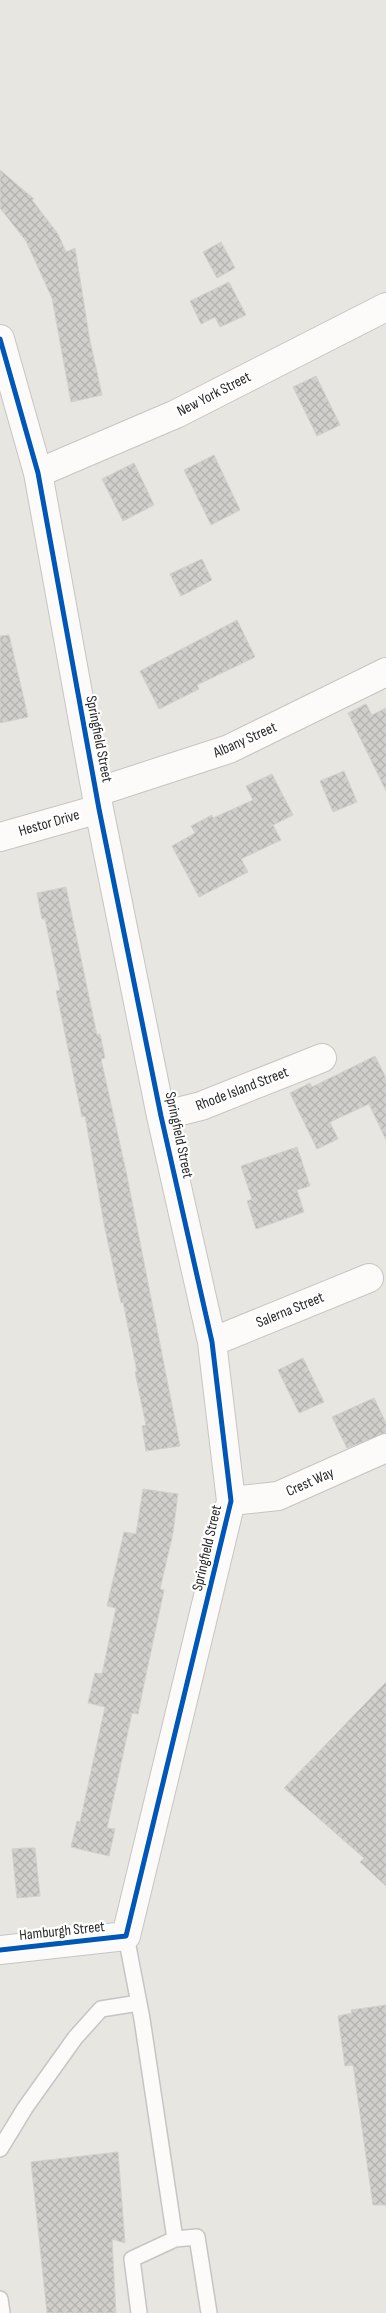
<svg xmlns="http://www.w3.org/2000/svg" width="386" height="2313" viewBox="0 0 386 2313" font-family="'Sofia Sans Condensed',sans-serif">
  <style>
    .building { fill: url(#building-cross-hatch); stroke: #d3d1cc }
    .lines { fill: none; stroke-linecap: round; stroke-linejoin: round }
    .service-casing { stroke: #c6c5c5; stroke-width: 18 }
    .minor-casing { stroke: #c6c5c5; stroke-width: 30 }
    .service { stroke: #fcfbfa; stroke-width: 15 }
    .minor { stroke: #fcfbfa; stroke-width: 28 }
    .cycleway-casing { stroke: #fff; stroke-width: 8 }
    .cycleway { stroke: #0057b8; stroke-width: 5 }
    .labels { text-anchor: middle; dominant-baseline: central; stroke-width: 4.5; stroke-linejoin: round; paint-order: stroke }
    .street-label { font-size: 15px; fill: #2a2a2a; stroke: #fff }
  </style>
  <defs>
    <pattern id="building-cross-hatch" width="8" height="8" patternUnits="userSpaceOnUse" patternTransform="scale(1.25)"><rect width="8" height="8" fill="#d1cfcb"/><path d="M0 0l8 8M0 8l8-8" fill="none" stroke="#b4b2ae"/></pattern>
  </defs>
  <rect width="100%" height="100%" fill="#e8e6e0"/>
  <!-- building -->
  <path class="building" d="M 0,170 L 34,199 L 32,200 L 58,234 L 66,252 L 75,248 L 90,341 L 102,395 L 71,402 L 52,298 L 26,241 L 0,208 Z
    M 221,242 L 235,268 L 217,278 L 203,252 Z
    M 229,282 L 246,315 L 220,327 L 215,317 L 201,324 L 190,301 Z
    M 316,376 L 340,425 L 317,436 L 293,387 Z
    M 214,455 L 240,510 L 211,525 L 184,470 Z
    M 134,463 L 154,505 L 123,521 L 102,479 Z
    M 202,559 L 212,580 L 181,596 L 170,574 Z
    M 237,620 L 255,657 L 197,685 L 199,689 L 159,709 L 140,671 Z
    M 9,635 L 28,717 L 0,723 L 0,636 Z
    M 366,704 L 372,715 L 386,708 L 386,791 L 348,713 Z
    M 344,771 L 357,802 L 333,812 L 320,781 Z
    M 272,774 L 293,815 L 273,825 L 281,840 L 241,859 L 248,872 L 199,897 L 172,846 L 195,833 L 191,826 L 212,815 L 213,818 L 253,800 L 246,786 Z
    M 66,887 L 97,1035 L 100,1034 L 105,1058 L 101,1059 L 127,1176 L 180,1446 L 146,1451 L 142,1426 L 146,1425 L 135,1372 L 137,1372 L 123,1302 L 121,1303 L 105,1229 L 85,1116 L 82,1117 L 62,1019 L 56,991 L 60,990 L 45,919 L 42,919 L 37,893 Z
    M 375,1056 L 386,1078 L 386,1140 L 369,1104 L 330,1122 L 338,1139 L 317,1149 L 290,1093 L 310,1083 L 312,1087 Z
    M 297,1147 L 310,1186 L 297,1190 L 304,1212 L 256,1229 L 247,1201 L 252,1199 L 241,1166 Z
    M 303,1358 L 324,1402 L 299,1413 L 278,1370 Z
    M 374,1398 L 386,1423 L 386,1433 L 347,1448 L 332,1417 Z
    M 143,1489 L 178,1494 L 173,1533 L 160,1589 L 164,1590 L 144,1684 L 138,1714 L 132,1713 L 107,1828 L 115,1829 L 109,1856 L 71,1847 L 77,1821 L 80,1822 L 105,1707 L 88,1703 L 95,1673 L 102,1674 L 116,1608 L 107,1606 L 124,1532 L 136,1534 Z
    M 386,1682 L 386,1886 L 360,1862 L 364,1858 L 284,1788 Z
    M 25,1848 L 35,1848 L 40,1896 L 17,1898 L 12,1849 Z
    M 386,2005 L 386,2205 L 373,2205 L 353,2065 L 345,2066 L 338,2016 L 352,2013 L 351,2010 Z
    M 118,2152 L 125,2243 L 112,2239 L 116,2313 L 47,2313 L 31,2162 Z"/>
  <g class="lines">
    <!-- service casing -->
    <g class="service-casing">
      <path id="service" d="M 126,1936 L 142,2019 L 175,2239 L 197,2237 L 209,2313
        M 0,2149 L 25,2108 L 75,2038 L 101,2009 L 139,2003
        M 0,2299 L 2,2313
        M 139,2313 L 132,2259 L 175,2239"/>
    </g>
    <!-- minor casing -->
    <g class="minor-casing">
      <path id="minor" d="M 0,339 L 38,473 L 99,809 L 161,1116 L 212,1342 L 231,1501 L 126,1936 L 0,1950
        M 38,473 L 176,414 L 386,307
        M 97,792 L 229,749 L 386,672
        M 0,837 L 99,809
        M 161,1116 L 201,1106 L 322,1058
        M 212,1342 L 369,1278
        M 231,1501 L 278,1496 L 386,1448"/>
    </g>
    <!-- service -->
    <use href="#service" class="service"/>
    <!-- minor -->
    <use href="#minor" class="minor"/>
    <!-- cycleway casing -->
    <g class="cycleway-casing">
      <path id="cycleway" d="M 0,339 L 38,473 L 99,809 L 161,1116 L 212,1342 L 231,1501 L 126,1936 L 0,1950"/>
    </g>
    <!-- cycleway -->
    <use href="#cycleway" class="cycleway"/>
  </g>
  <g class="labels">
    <!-- street labels -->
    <g class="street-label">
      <text transform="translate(214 394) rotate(-27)">New York Street</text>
      <text transform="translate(99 739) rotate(79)">Springfield Street</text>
      <text transform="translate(245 740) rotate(-24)">Albany Street</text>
      <text transform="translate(49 823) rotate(-16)">Hestor Drive</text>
      <text transform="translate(242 1089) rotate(-21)">Rhode Island Street</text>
      <text transform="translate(179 1135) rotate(78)">Springfield Street</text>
      <text transform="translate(290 1310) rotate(-22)">Salerna Street</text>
      <text transform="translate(310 1482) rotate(-24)">Crest Way</text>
      <text transform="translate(207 1548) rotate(-77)">Springfield Street</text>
      <text transform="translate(62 1931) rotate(-6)">Hamburgh Street</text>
    </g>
  </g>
</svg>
